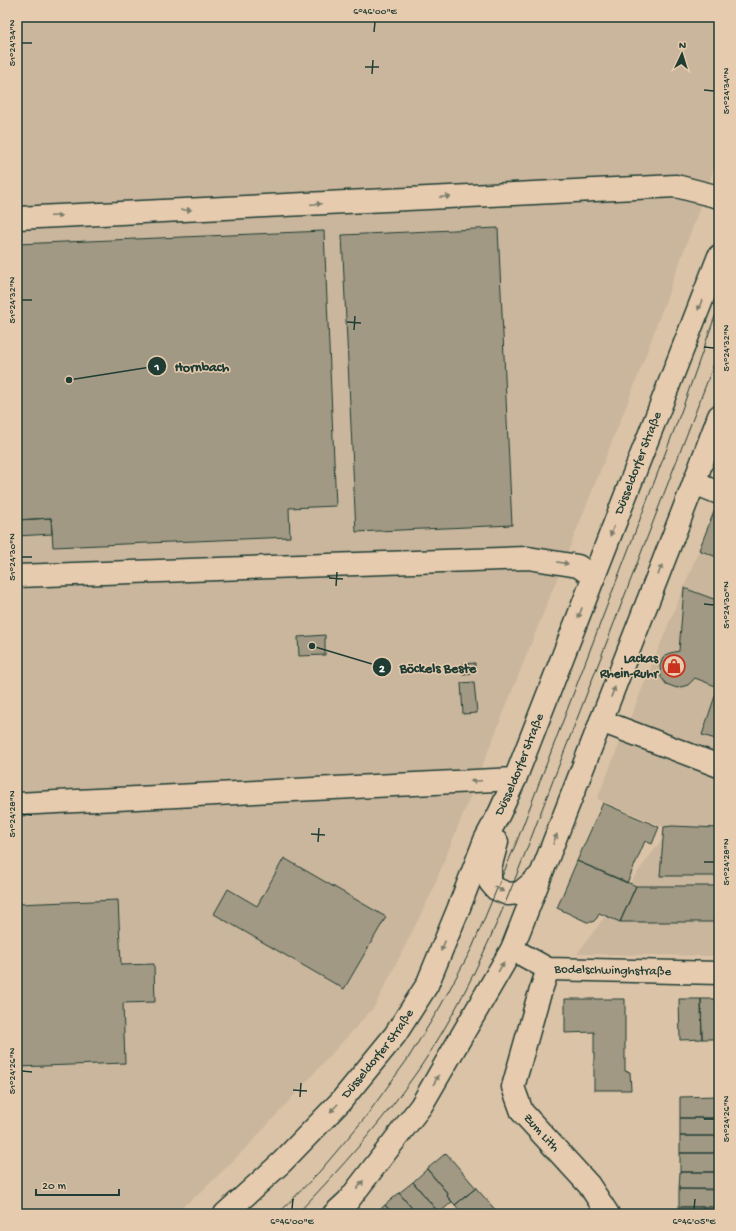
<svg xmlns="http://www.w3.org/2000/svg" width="736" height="1231" viewBox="0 0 736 1231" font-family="'Gochi Hand',sans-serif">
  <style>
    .built { fill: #cab69c }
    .building { fill: #a19983; stroke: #1f3d34 }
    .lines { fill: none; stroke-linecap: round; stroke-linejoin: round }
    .minor-casing { stroke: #1f3d34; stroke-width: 25 }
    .major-casing { stroke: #1f3d34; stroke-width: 25 }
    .minor { stroke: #e7cbae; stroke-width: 22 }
    .major { stroke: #e7cbae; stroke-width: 22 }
    .tram { stroke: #1f3d34; stroke-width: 1 }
    .oneway { fill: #797d6b }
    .ticks { fill: none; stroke: #1f3d34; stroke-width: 1.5 }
    .labels { text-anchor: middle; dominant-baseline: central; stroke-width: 3; stroke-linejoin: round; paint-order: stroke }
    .street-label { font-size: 13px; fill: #1f3d34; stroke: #e7cbae }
    .poi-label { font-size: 13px; font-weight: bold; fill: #1f3d34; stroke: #e7cbae; text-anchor: end }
    .leader { fill: none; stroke: #1f3d34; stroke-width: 1.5 }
    .callout-dot { fill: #1f3d34; stroke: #e7cbae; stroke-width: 1.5 }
    .mark-label { font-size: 12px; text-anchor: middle; font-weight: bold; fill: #fff }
    .callout-label { font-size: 14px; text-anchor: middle; font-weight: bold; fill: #1f3d34; stroke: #e7cbae; stroke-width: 3; stroke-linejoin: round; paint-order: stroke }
    .neatline { fill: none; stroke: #1f3d34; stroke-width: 1.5 }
    .ticks-label { font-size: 10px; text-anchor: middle; fill: #1f3d34 }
  </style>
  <rect width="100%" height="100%" fill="#dbc3a7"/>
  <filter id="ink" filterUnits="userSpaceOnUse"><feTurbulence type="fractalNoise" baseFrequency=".025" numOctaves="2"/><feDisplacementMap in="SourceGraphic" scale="8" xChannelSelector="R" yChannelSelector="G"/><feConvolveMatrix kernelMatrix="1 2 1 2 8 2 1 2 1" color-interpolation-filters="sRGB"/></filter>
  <g filter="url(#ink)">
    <!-- built -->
    <path class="built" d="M 17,17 L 719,17 L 719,155 L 635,384 L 431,894 L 375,1006 L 249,1145 L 200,1193 L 173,1214 L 17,1214 Z
      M 719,498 L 719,828 L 667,827 L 719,829 L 719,956 L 577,954 L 663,838 L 664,827 L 597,799 L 699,550 Z"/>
    <!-- building -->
    <path class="building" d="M 498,228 L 512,525 L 356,532 L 342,235 Z
      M 324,231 L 336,506 L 289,508 L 290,537 L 53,547 L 51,518 L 17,520 L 17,244 Z
      M 717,504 L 719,505 L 719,558 L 699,550 Z
      M 51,518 L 52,534 L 17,536 L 17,520 Z
      M 684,588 L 719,601 L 719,740 L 702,735 L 718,687 L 695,678 L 688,685 L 677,688 L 666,684 L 661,677 L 660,666 L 663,657 L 670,653 L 679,651 Z
      M 325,635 L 325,655 L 299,656 L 298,637 Z
      M 475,663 L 475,673 L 463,674 L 462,664 Z
      M 474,682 L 477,713 L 463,714 L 461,683 Z
      M 603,803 L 659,827 L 652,844 L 645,841 L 627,883 L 577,861 Z
      M 672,826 L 719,828 L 719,876 L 660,876 L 664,827 Z
      M 284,858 L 386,917 L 344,989 L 214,914 L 228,889 L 257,906 Z
      M 577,861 L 636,886 L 620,922 L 599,913 L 597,918 L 593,922 L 587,922 L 557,908 Z
      M 636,886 L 719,886 L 719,922 L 620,922 Z
      M 118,900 L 121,965 L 154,964 L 155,1002 L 123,1003 L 125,1063 L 17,1067 L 17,904 Z
      M 565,999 L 625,999 L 625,1071 L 630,1072 L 631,1090 L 594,1090 L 594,1032 L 565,1033 Z
      M 679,999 L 701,999 L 702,1039 L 680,1040 Z
      M 701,999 L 719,999 L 719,1039 L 702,1039 Z
      M 719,1096 L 719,1118 L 680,1118 L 680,1097 Z
      M 680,1118 L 719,1118 L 719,1136 L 680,1136 Z
      M 680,1136 L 719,1136 L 719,1153 L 680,1153 Z
      M 446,1153 L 476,1188 L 455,1205 L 447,1196 L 448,1194 L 427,1169 Z
      M 680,1153 L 719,1153 L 719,1172 L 680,1172 Z
      M 427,1169 L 448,1194 L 447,1196 L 452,1202 L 439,1213 L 413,1182 Z
      M 680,1172 L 719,1172 L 719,1189 L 679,1189 Z
      M 413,1182 L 439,1213 L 438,1214 L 417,1214 L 399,1193 Z
      M 476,1188 L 499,1214 L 463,1214 L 455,1205 Z
      M 679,1189 L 719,1190 L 719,1207 L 679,1207 Z
      M 399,1193 L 417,1214 L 393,1214 L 385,1205 Z
      M 385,1205 L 393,1214 L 375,1214 Z
      M 679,1207 L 719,1207 L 719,1214 L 679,1214 Z"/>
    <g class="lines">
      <!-- minor casing -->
      <g class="minor-casing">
        <g id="minor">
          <path d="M 17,218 L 676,186 L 719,197"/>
          <path d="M 694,483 L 719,493"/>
          <path d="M 17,576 L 528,558 L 578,566 L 594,577"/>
          <path d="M 601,721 L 719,766"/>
          <path d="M 17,804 L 515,779"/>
          <path id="s1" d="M 512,949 L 548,969 L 719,973"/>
          <path id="s2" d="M 548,969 L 537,1002 L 513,1087 L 522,1112 L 589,1185 L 608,1214"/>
        </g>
      </g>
      <!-- major casing -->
      <g class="major-casing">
        <g id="major">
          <path d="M 497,842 L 490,868 L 490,882 L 496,889 L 508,894 L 520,893 L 540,876"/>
          <path id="s3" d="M 225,1214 L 282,1162 L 341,1101 L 395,1035 L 427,985 L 458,910 L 485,840 L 499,814 L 515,779 L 719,256"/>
          <path d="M 334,1214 L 348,1201 L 421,1106 L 512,949 L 694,483 L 719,416"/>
        </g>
      </g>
      <!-- minor -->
      <use href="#minor" class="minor"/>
      <!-- major -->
      <use href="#major" class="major"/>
      <!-- tram -->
      <path class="tram" d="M 278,1214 L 320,1171 L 364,1119 L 407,1060 L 440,1007 L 472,948 L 517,841 L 681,412 L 719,305
        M 297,1214 C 341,1168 383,1121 419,1069 C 483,975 520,865 561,760 C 614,624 666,488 719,351"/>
    </g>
    <!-- one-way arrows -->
    <defs><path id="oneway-solid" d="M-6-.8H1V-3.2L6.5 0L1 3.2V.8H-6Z"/></defs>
    <g class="oneway">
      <use href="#oneway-solid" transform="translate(445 197) rotate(-3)"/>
      <use href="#oneway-solid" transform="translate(316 204) rotate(-3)"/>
      <use href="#oneway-solid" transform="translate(186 210) rotate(-3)"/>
      <use href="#oneway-solid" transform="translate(56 216) rotate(-3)"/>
      <use href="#oneway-solid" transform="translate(700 305) rotate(111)"/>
      <use href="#oneway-solid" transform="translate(612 531) rotate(111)"/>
      <use href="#oneway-solid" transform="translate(563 563) rotate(9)"/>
      <use href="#oneway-solid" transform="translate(660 570) rotate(-69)"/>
      <use href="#oneway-solid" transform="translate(580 613) rotate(111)"/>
      <use href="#oneway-solid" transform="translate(613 692) rotate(-69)"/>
      <use href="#oneway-solid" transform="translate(476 781) rotate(177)"/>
      <use href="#oneway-solid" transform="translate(555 839) rotate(-69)"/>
      <use href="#oneway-solid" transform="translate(499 889) rotate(31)"/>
      <use href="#oneway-solid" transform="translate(443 946) rotate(113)"/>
      <use href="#oneway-solid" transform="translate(501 967) rotate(-60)"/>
      <use href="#oneway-solid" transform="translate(436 1080) rotate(-60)"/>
      <use href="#oneway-solid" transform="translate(334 1108) rotate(134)"/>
      <use href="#oneway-solid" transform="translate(360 1185) rotate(-53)"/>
    </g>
  </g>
  <!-- ticks -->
  <path class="ticks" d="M 374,32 L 375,22M 22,43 L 32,43M 365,67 L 379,67M 372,74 L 373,60M 704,90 L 714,91M 22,300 L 32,300M 347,322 L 361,323M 354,330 L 355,316M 704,347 L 714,348M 22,557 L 32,557M 329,578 L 343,579M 336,586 L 337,572M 704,604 L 714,605M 22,814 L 32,815M 311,834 L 325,835M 318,842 L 319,828M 704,862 L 714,862M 22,1071 L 32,1072M 293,1090 L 307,1091M 300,1097 L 301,1083M 704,1119 L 714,1119M 292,1209 L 293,1199M 694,1209 L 695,1199"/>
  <!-- icons -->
  <defs>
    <g id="shop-ring" transform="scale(1.15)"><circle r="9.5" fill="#e7cbae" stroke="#c8321e" stroke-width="1.5"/><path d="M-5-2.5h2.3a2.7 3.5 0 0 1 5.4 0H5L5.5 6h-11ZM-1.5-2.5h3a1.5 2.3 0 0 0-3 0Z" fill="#c8321e"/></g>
  </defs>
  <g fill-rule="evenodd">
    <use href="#shop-ring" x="674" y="666"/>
  </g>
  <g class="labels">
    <!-- street labels -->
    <g class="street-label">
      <text stroke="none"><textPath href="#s3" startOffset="870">Düsseldorfer Straße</textPath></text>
      <text stroke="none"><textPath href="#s3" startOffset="546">Düsseldorfer Straße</textPath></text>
      <text stroke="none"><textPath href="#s1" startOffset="106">Bodelschwinghstraße</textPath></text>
      <text stroke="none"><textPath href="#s3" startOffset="222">Düsseldorfer Straße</textPath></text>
      <text stroke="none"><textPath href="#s2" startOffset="178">Zum Lith</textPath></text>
    </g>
    <!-- poi labels -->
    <g class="poi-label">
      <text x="658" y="659">Lackas<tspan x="658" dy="15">Rhein-Ruhr</tspan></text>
    </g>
  </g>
  <!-- callouts -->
  <path class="leader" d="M69 380L157 366M312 646L382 667"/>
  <g class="callout-dot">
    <circle cx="69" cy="380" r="4"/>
    <circle cx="312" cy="646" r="4"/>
    <circle cx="157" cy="366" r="10"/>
    <circle cx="382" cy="667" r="10"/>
  </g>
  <g class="mark-label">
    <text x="157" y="370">1</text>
    <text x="382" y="672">2</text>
  </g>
  <g class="callout-label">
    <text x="202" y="371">Hornbach</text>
    <text x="438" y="672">Böckels Beste</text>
  </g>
  <!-- margin -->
  <rect width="736" height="1231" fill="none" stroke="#e7cbae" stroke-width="44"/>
  <!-- north arrow -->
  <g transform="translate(682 54) rotate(4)" stroke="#e7cbae" stroke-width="3" paint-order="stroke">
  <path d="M0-3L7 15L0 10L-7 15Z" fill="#1f3d34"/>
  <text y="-6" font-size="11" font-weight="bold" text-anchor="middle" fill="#1f3d34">N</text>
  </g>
  <!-- scale -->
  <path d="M36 1189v6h83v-6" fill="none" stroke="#1f3d34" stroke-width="2"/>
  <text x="42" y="1189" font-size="12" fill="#1f3d34" stroke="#e7cbae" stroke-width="3" paint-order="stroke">20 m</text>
  <rect x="22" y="22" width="692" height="1187" class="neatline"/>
  <g class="ticks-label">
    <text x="375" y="14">6°46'00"E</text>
    <text transform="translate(11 43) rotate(-90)" y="4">51°24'34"N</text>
    <text transform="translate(725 91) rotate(-90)" y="4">51°24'34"N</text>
    <text transform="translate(11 300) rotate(-90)" y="4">51°24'32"N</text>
    <text transform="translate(725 348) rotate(-90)" y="4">51°24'32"N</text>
    <text transform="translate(11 557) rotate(-90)" y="4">51°24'30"N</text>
    <text transform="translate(725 605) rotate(-90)" y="4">51°24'30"N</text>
    <text transform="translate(11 814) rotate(-90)" y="4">51°24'28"N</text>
    <text transform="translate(725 862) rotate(-90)" y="4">51°24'28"N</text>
    <text transform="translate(11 1071) rotate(-90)" y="4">51°24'26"N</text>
    <text transform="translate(725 1119) rotate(-90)" y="4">51°24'26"N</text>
    <text x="292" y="1224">6°46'00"E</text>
    <text x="694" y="1224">6°46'05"E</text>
  </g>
</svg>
